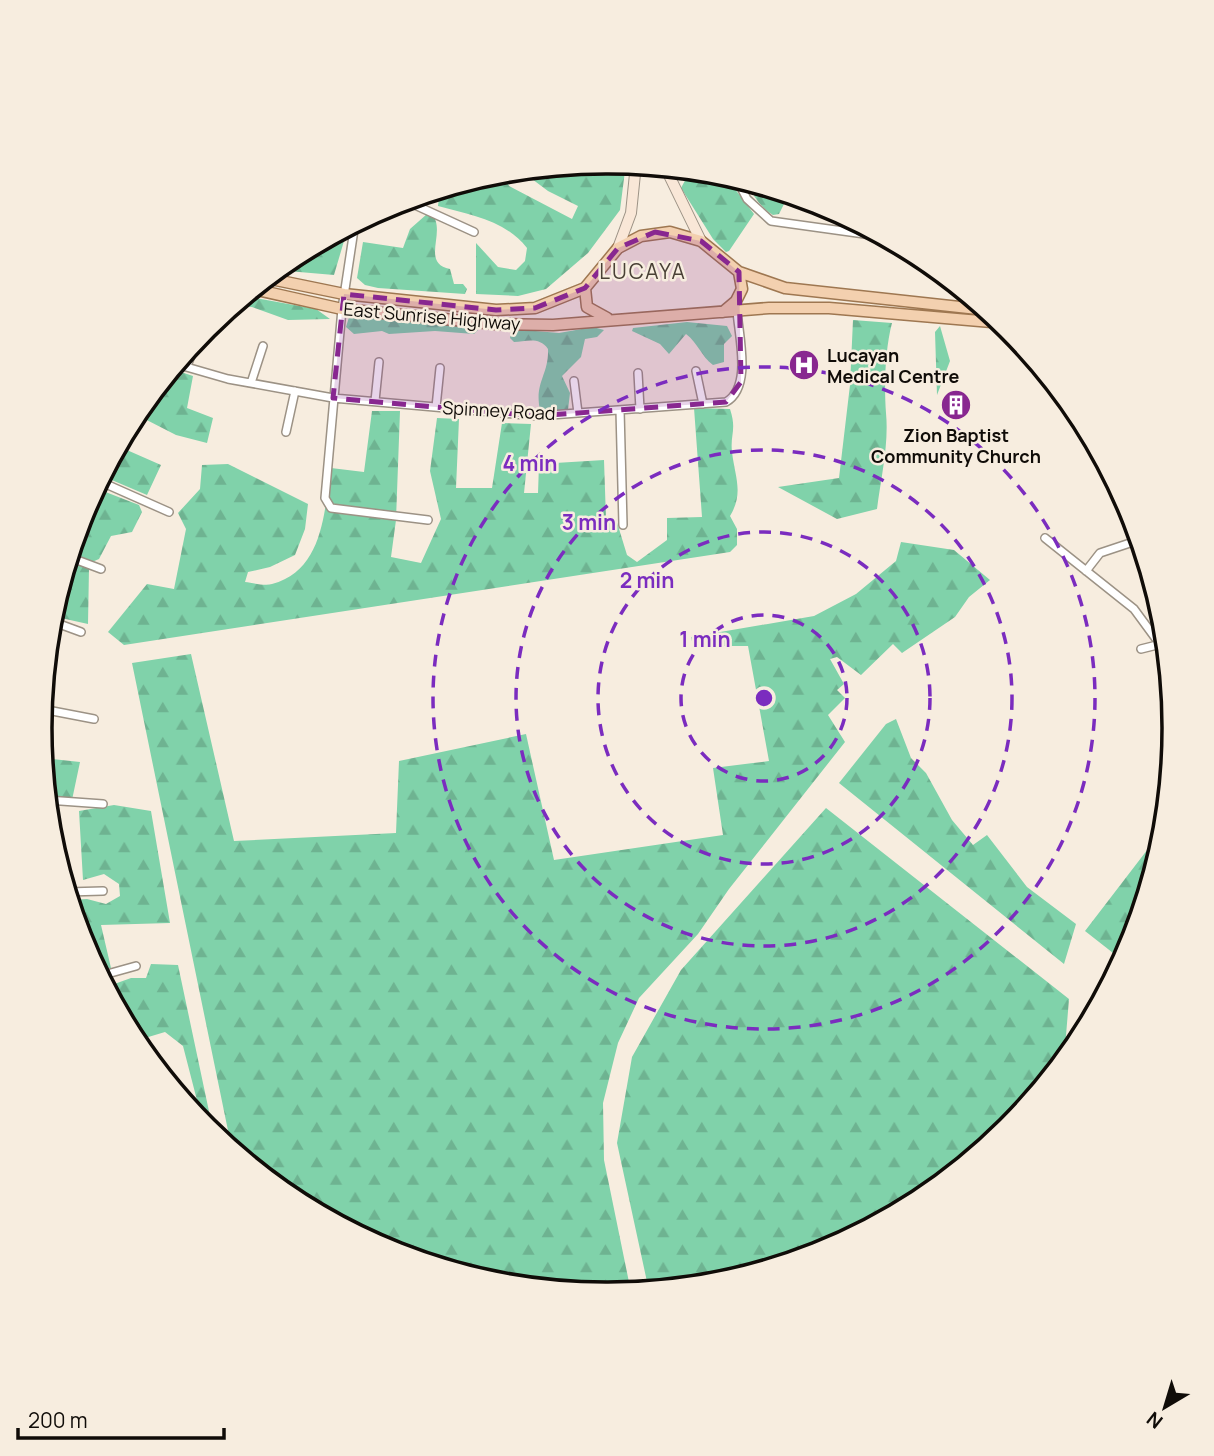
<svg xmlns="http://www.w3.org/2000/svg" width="1214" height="1456" viewBox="0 0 1214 1456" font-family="Manrope,sans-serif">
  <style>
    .forest { fill: url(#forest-firs) }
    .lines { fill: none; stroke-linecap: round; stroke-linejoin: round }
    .street-casing { stroke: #9c9285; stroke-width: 10 }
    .secondary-casing { stroke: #9c9285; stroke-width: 12 }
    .primary-casing { stroke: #9e7751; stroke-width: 13 }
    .street { stroke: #fff; stroke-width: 7 }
    .secondary { stroke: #f9e7d7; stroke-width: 10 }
    .primary { stroke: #f3d0af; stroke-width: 10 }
    .marked { fill: #882790; fill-opacity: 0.2; stroke: #882790; stroke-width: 5; stroke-dasharray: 14 9; stroke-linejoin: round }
    .ring { fill: none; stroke: #7b2cbf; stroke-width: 3.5; stroke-dasharray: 12 9 }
    .labels { text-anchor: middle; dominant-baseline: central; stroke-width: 5; stroke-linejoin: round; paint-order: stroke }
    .street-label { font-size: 18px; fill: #100c08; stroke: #f7eddf }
    .poi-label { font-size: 18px; font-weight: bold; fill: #100c08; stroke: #f7eddf; text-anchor: start }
    .quarter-label { font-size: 21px; letter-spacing: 2px; fill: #494035; stroke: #f7eddf }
    .rim { fill: none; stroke: #100c08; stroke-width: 3.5 }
    .centre { fill: #7b2cbf; stroke: #f7eddf; stroke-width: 3.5 }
    .ring-label { font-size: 21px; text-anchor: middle; font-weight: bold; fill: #7b2cbf; stroke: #f7eddf; stroke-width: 5; stroke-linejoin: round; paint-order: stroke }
  </style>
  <defs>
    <pattern id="forest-firs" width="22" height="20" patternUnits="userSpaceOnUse" patternTransform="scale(1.75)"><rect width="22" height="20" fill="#80d2aa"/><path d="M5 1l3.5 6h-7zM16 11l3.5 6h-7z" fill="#6eb391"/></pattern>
  </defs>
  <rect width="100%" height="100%" fill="#f7eddf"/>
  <!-- forest -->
  <path class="forest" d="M 607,161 L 626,163 L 620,210 L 588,253 L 546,289 L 518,296 L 476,294 L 476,243 L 498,267 L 516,270 L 525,261 L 527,248 C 505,220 471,215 438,206 L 440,189 L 503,171 L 509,186 L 572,219 L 578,206 L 548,191 L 520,170 Z
    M 688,175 L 697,183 L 725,176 L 754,214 L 729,251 L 726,252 L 713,239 L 681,188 Z
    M 748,181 L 789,194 L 779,214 L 773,215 C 760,206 752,196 748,181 Z
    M 427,214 L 432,214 C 447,232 420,263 450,269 L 454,284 L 463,284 L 467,289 L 465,294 L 378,288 L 365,285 L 357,278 L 363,242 L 403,248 L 410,229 Z
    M 329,237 L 344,241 L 334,275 L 276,270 L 292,257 Z
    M 244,296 L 316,309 L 330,319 L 288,320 L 252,307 L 233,306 Z
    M 350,314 L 471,326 L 478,330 L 474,334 L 435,331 L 389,334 L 382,331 L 354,334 L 346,327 Z
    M 853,320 L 892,323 C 885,350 884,385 886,413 C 889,444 881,478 877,509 L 837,519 L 778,487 L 839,478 L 850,385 Z
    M 687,322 L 727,326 L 732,336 L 724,344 L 724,362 L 713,365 C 701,356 698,343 686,334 L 669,354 L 660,344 L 632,331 L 633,328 Z
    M 940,326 L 950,361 L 937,395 L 935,332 Z
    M 593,327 L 604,330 L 597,337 L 585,339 L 581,357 L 562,376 L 570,393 L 568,410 L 540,410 C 534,382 549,375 548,349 C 539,336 525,342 514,342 L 510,338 L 512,329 L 559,333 Z
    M 172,369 L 193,376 L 187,408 L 213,418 L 207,443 L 176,435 L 135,414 Z
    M 694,408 L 730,409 C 737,430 730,434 732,452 C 735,477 744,493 730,516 L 737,529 L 737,545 L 730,552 L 124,645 L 108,632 L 147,584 L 174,589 L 186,529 L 178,513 L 200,489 L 202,465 L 228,464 L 308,504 L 305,529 L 295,555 L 270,567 L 248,572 L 245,582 C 253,583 265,586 272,584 C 324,570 324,511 331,468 L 364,472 L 372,411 L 400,411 L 396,520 L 391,557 L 421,563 L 441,519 L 430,471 L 437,418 L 459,419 L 456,488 L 492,488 L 502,423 L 531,424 L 524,493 L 538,493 L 539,464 L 604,460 L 606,519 L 616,519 L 627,555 L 637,562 L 667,540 L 667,518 L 702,517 Z
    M 120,447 L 161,465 L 147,495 L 107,478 Z
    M 103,491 L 139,505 L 142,512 L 132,532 L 111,536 L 99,559 L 92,562 L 71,552 L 96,493 Z
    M 901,542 L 954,550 L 990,580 L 969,597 L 955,617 L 902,653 L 893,644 L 861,675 L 837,657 L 830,659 L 844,684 L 837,690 L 845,698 L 828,715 L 845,742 L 729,889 L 698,934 L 639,998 L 618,1043 L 603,1103 L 604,1160 L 631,1292 L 607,1295 L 496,1284 L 390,1251 L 292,1199 L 232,1150 L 132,663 L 191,654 L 234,841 L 396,833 L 399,761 L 526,734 L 554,860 L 723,835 L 713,768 L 769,761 L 748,646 L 693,646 L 691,637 L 814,616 L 856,594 L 896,561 Z
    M 71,562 L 89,568 L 88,624 L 52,616 L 67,565 Z
    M 896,719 L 911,758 L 926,773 L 952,820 L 973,845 L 987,835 L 1027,887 L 1076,924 L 1064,964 L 839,783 L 886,724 Z
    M 43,758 L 80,762 L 72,800 L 47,797 Z
    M 114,805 L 151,811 L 170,923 L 101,925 L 111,968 L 96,969 L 83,945 L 70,900 L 87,899 L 106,904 L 120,896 L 119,884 L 104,874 L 83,880 L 79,811 Z
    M 826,808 L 1069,999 L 1064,1060 L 1007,1129 L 922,1199 L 824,1252 L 717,1284 L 649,1291 L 617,1143 L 632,1057 L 681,970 Z
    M 1164,828 L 1130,945 L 1122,960 L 1085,931 Z
    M 151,964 L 178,965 L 214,1135 L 194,1114 L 200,1112 L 183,1046 L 165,1032 L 135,1041 L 106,987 L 131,978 L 146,978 Z"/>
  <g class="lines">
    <!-- street casing -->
    <g class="street-casing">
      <path id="street" d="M 736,178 L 747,199 L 771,221 L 886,237
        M 404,200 L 474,232
        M 355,223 L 342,309 L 325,498 L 331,508 L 428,520
        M 176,364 L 228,379 L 333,398 L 537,416 L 726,402 C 752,387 739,338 737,311
        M 187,366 L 198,337
        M 696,371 L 703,404
        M 638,373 L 640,409
        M 574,381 L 578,413
        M 251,383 L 263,346
        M 375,401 L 379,362
        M 436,407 L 440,368
        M 620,410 L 623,525
        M 286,432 L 295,391
        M 99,481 L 169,512
        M 1045,538 L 1134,609 L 1159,643
        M 69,557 L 101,569
        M 1086,571 L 1100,553 L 1139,540
        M 51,621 L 81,632
        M 1141,649 L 1165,643
        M 42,709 L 94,719
        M 47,800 L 103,804
        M 67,892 L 103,891
        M 100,976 L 136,966"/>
    </g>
    <!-- secondary casing -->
    <g class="secondary-casing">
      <path id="secondary" d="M 665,167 L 701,241
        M 618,248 L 631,213 L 636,164"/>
    </g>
    <!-- primary casing -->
    <g class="primary-casing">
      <path id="primary" d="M 266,278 L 344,294 L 496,310 L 535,308 L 585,288
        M 253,289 L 342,309 L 495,324 L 553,325 L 769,308 L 829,308 L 1003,323
        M 723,312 L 736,301 L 742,289 L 739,272
        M 607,318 L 587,307 L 585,288 L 618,248 L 641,236 L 670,232 L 701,241 L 739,272 L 785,288 L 987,310"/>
    </g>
    <!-- street -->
    <use href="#street" class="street"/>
    <!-- secondary -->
    <use href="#secondary" class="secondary"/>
    <!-- primary -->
    <use href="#primary" class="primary"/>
  </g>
  <!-- marked area -->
  <path class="marked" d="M 655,232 L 701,241 L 739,272 L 741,382 L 726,402 L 537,416 L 333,398 L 344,294 L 496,310 L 535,308 L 585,288 L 618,248 Z"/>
  <!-- distance rings -->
  <g class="ring">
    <circle cx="764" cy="698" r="83"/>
    <circle cx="764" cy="698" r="166"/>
    <circle cx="764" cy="698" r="248"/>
    <circle cx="764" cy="698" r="331"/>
  </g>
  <!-- icons -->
  <defs>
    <g id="hospital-disc" transform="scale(1.575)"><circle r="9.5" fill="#882790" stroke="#f7eddf"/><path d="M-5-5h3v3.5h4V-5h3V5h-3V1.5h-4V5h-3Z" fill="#fff"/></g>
    <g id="building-disc" transform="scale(1.575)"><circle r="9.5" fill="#882790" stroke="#f7eddf"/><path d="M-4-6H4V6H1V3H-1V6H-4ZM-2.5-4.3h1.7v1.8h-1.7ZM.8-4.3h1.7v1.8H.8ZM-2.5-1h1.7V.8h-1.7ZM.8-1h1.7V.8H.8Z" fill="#fff"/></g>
  </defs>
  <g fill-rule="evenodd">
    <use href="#hospital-disc" x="804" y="365"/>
    <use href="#building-disc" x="956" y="405"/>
  </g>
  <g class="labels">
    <!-- street labels -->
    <g class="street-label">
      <text transform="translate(432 316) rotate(5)">East Sunrise Highway</text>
      <text transform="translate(499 410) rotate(3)">Spinney Road</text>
    </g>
    <!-- poi labels -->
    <g class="poi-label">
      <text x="827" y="355">Lucayan<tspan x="827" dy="21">Medical Centre</tspan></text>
      <text x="956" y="435" text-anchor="middle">Zion Baptist<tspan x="956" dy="21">Community Church</tspan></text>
    </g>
    <!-- quarter labels -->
    <g class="quarter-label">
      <text x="643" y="271">LUCAYA</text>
    </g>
  </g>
  <!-- crop -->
  <path d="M0 0H1214V1456H0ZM606 174H608A554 554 0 0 1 1162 728V728A554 554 0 0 1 608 1282H606A554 554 0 0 1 52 728V728A554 554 0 0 1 606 174Z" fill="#f7eddf" fill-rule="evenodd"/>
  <path class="rim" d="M606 174H608A554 554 0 0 1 1162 728V728A554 554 0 0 1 608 1282H606A554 554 0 0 1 52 728V728A554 554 0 0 1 606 174Z"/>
  <circle cx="764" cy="698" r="10" class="centre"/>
  <g class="ring-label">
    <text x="530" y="471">4 min</text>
    <text x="589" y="530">3 min</text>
    <text x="647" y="588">2 min</text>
    <text x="705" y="647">1 min</text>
  </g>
  <!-- north arrow -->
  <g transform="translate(1165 1407) rotate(218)" stroke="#f7eddf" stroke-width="5" paint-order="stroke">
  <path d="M0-5L12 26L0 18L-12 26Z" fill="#100c08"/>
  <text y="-10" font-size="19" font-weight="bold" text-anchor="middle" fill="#100c08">N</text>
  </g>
  <!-- scale -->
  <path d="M18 1428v10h206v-10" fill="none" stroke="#100c08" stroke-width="3.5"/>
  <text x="28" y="1428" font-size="21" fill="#100c08" stroke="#f7eddf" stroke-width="5" paint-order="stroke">200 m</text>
</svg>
